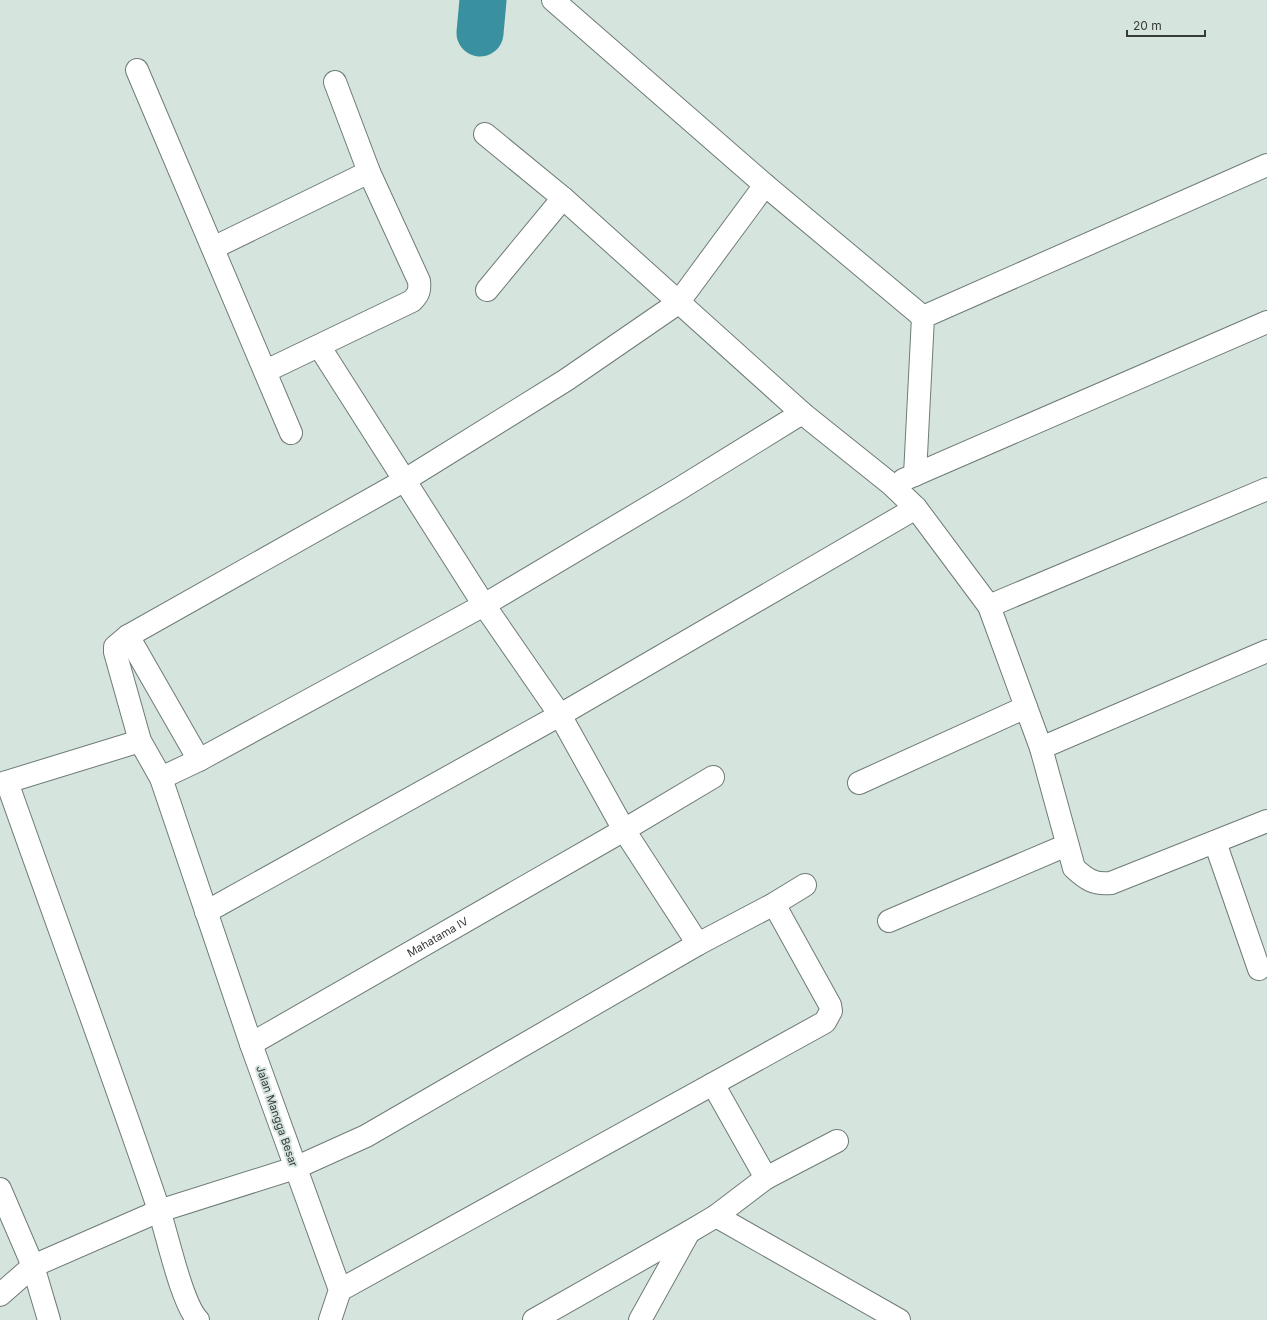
<svg xmlns="http://www.w3.org/2000/svg" width="1267" height="1320" viewBox="0 0 1267 1320" font-family="Inter,sans-serif">
  <style>
    .lines { fill: none; stroke-linecap: round; stroke-linejoin: round }
    .river { stroke: #39919f; stroke-width: 47 }
    .street-casing { stroke: #6e7b76; stroke-width: 24 }
    .street { stroke: #fff; stroke-width: 22 }
    .labels { text-anchor: middle; dominant-baseline: central; stroke-width: 4; stroke-linejoin: round; paint-order: stroke }
    .street-label { font-size: 11px; fill: #363b39; stroke: #d6e4de }
  </style>
  <rect width="100%" height="100%" fill="#d6e4de"/>
  <g class="lines">
    <!-- river -->
    <path class="river" d="M 480,33 L 483,0"/>
    <!-- street casing -->
    <g class="street-casing">
      <g id="street">
        <path d="M 553,0 L 765,185 L 923,317"/>
        <path d="M 137,70 L 291,433"/>
        <path d="M 485,134 L 563,198 L 802,413 L 892,485 L 916,508 L 989,606 L 1041,748 L 1074,868 C 1086,879 1094,885 1111,883 L 1267,821"/>
        <path d="M 213,248 L 369,172"/>
        <path d="M 487,290 L 563,198"/>
        <path d="M 319,346 L 484,605 L 560,715 L 624,830 L 698,944"/>
        <path d="M 266,371 L 412,301 C 419,294 420,290 419,281 L 369,172 L 335,82"/>
        <path d="M 915,475 L 923,317 L 1267,165"/>
        <path d="M 903,480 L 1267,322"/>
        <path d="M 989,606 L 1267,489"/>
        <path d="M 128,636 L 199,760"/>
        <path d="M 1041,748 L 1267,651"/>
        <path d="M 161,778 L 199,760 L 484,605 L 679,489 L 802,413"/>
        <path d="M 7,782 C 57,924 110,1066 159,1210 C 167,1234 182,1304 198,1320"/>
        <path d="M 859,783 L 1026,707"/>
        <path d="M 0,784 L 140,741"/>
        <path d="M 1215,842 L 1259,969"/>
        <path d="M 206,912 L 560,715 L 916,508"/>
        <path d="M 889,921 L 1067,845"/>
        <path id="s1" d="M 251,1044 L 624,830 L 713,777"/>
        <path d="M 766,1178 L 837,1141"/>
        <path d="M 0,1189 L 33,1266 L 49,1320"/>
        <path d="M 716,1216 L 899,1320"/>
        <path d="M 340,1290 L 825,1022 L 831,1011 L 830,1005 L 774,904"/>
        <path d="M 0,1295 L 33,1266 L 159,1211 L 295,1168 L 366,1136 L 698,944 L 774,904 L 805,885"/>
        <path d="M 330,1320 L 340,1290 L 251,1044 L 161,778 L 140,741 L 115,652 L 115,647 L 128,636 L 405,480 L 566,380 L 678,303 L 765,185"/>
        <path d="M 534,1320 L 689,1232 L 716,1216 L 766,1178 L 713,1084"/>
        <path d="M 640,1320 L 689,1232"/>
      </g>
    </g>
    <!-- street -->
    <use href="#street" class="street"/>
  </g>
  <g class="labels">
    <!-- street labels -->
    <g class="street-label">
      <text stroke="none"><textPath href="#s1" startOffset="215">Mahatama IV</textPath></text>
      <text transform="translate(277 1116) rotate(71)">Jalan Mangga Besar</text>
    </g>
  </g>
  <!-- scale -->
  <path d="M1127 30v6h78v-6" fill="none" stroke="#363b39" stroke-width="2"/>
  <text x="1133" y="30" font-size="12" fill="#363b39" stroke="#d6e4de" stroke-width="3" paint-order="stroke">20 m</text>
</svg>
